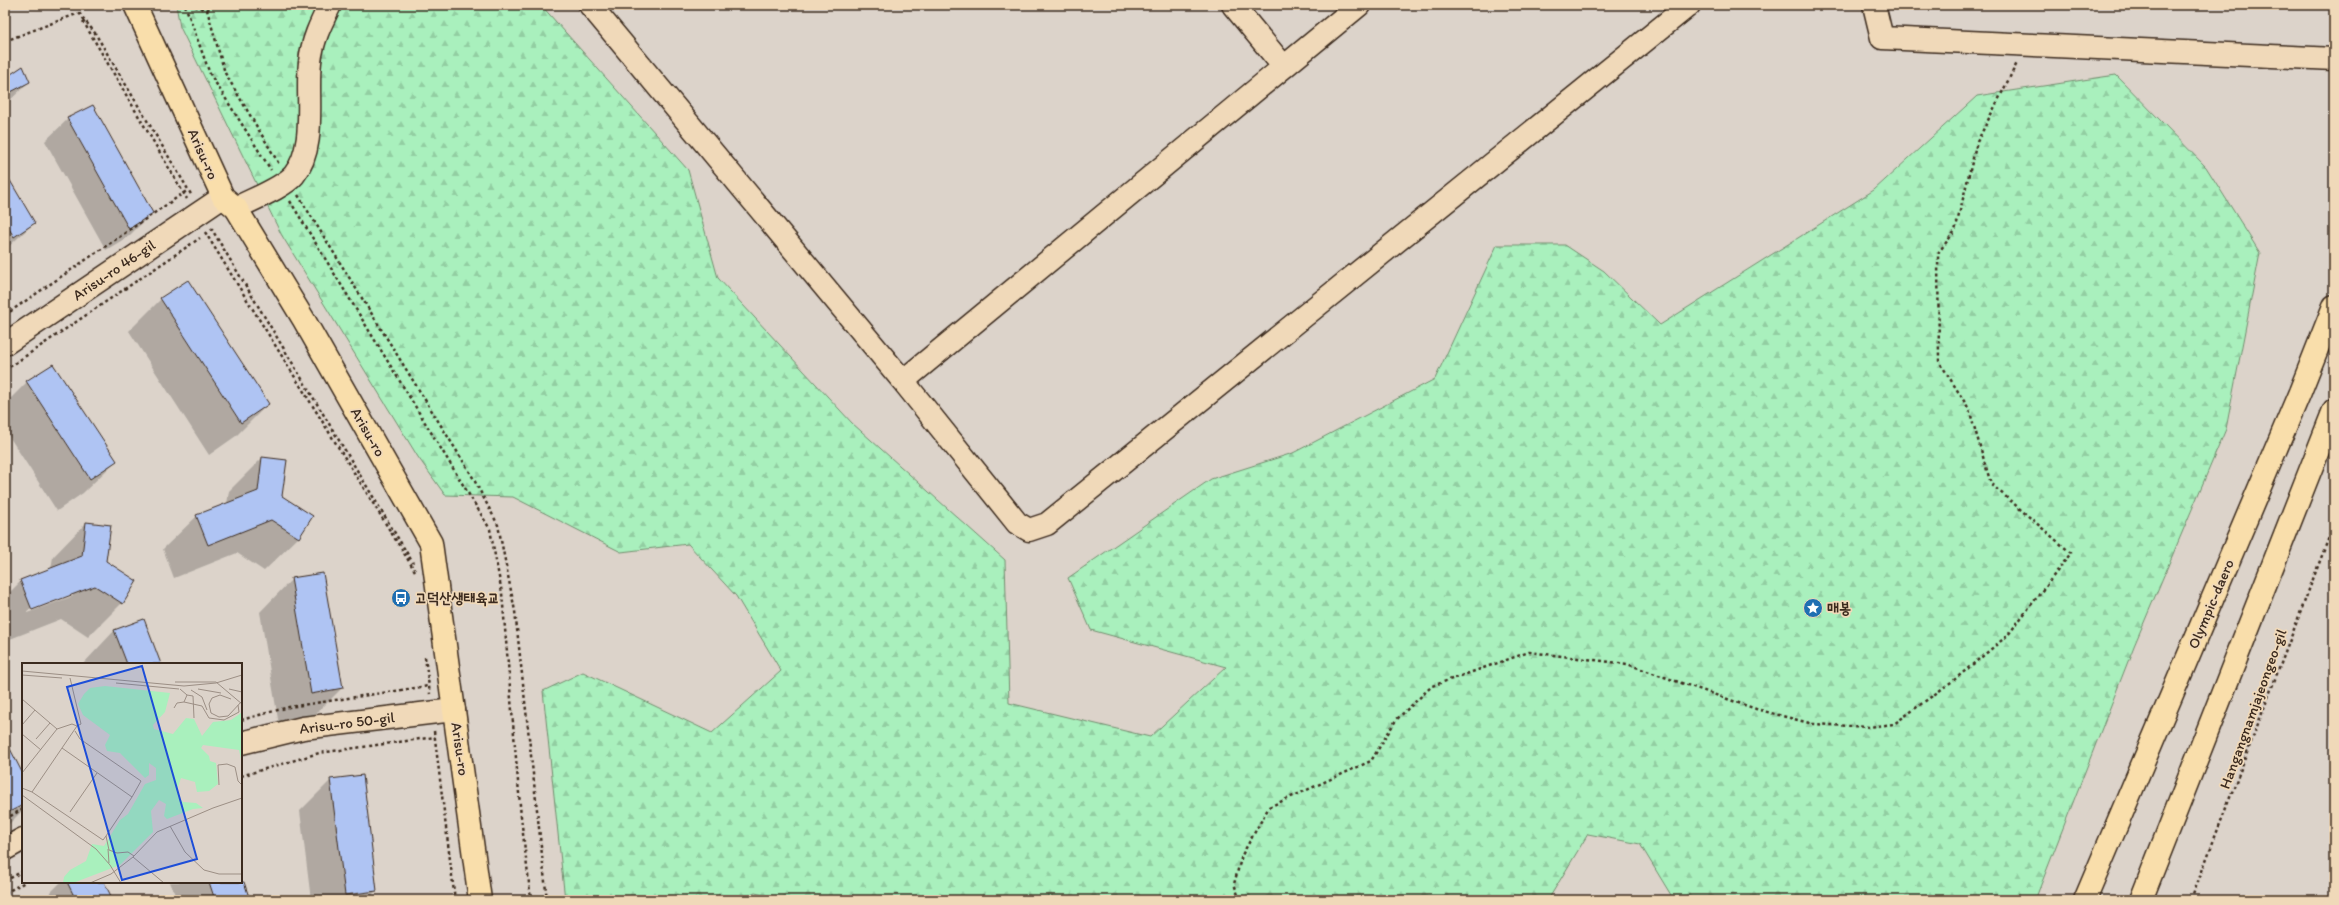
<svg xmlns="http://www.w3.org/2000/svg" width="2339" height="905" viewBox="0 0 2339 905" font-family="Itim,'Poor Story',sans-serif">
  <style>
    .forest { fill: url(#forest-firs); stroke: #728d6e }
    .shadow { fill: #0003; fill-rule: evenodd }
    .building { fill: #afc4f3; stroke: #3b2a1e }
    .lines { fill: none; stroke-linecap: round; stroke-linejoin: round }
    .minor-casing { stroke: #3b2a1e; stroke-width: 25 }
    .major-casing { stroke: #3b2a1e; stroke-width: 25 }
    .highway-casing { stroke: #3b2a1e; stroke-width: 25 }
    .path { stroke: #3b2a1e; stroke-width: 2.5; stroke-dasharray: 3 3; stroke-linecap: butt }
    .minor { stroke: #f0d9b9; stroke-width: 22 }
    .major { stroke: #f9deab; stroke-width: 22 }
    .highway { stroke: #f9deab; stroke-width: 22 }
    .labels { text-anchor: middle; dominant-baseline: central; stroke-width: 3.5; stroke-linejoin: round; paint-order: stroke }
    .street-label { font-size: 15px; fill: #3b2a1e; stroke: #f0d9b9 }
    .poi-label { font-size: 15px; font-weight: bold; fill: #3b2a1e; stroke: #f0d9b9; text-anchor: start }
    .inset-road { fill: none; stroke: #9c8f85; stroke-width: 1 }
    .view { fill: #1d4ed8; fill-opacity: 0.15; stroke: #1d4ed8; stroke-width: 2 }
    .inset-edge { fill: none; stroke: #3b2a1e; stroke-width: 2 }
  </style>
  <defs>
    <pattern id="forest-firs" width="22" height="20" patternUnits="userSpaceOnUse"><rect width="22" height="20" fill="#a9f0bd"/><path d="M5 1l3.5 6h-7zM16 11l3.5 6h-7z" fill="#92cea2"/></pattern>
  </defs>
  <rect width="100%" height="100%" fill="#dcd3ca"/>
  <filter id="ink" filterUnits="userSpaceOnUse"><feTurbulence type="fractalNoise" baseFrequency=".025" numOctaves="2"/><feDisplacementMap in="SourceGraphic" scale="8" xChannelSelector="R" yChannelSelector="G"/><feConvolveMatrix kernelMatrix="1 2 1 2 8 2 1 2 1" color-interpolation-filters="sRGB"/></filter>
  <g filter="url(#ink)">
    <!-- forest -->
    <path class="forest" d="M 176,5 L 541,5 L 688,170 L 718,278 L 852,423 L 1005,560 L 1009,703 L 1150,737 L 1226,667 L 1091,630 L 1068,578 L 1211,479 L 1293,453 L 1435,379 L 1497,245 L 1565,245 L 1604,271 L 1660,325 L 1874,190 L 1977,96 L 2116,75 L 2206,167 L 2260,253 L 2226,429 L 2134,646 L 2035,900 L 1674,900 L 1640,844 L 1588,834 L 1548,900 L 785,900 L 755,893 L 739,900 L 565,900 L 543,691 L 583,672 L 712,733 L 781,671 L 736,596 L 688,544 L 621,552 L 513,497 L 445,495 L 418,457 L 281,234 L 180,27 Z"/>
    <!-- shadow -->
    <path class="shadow" d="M 5,67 L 10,75 L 29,82 L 5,105 Z
      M 68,119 L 152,213 L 129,236 L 106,250 L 45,141 Z
      M 5,174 L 34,223 L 5,250 Z
      M 161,299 L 268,404 L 236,436 L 209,455 L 129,331 Z
      M 53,365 L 116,461 L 83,493 L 57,511 L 5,430 L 5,404 L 27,382 Z
      M 262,458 L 281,496 L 312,516 L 298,538 L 264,571 L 237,553 L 174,578 L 163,549 L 197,516 L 227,504 L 229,491 Z
      M 86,523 L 122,603 L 88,637 L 61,619 L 5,641 L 5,597 L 21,581 L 51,569 L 53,557 ZM 73,593 L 73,596 L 27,613 L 27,611 Z
      M 292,579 L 342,688 L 310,720 L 279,725 L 260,612 Z
      M 114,631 L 160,664 L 83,664 Z
      M 5,750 L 23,777 L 23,810 L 5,828 Z
      M 331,780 L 376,891 L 373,894 L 373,900 L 311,900 L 300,811 Z
      M 241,878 L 249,900 L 177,900 L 170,882 L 241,882 Z
      M 61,882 L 103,882 L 112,900 L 43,900 Z"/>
    <!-- building -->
    <path class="building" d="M 23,66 L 30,82 L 5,95 L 5,78 Z
      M 93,105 L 153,213 L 129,229 L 67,118 Z
      M 5,172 L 35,223 L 14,237 L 5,222 Z
      M 188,280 L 269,404 L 241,423 L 160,298 Z
      M 53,364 L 117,461 L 90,479 L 26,381 Z
      M 262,457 L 287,460 L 282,496 L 313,516 L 299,538 L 271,520 L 208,545 L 196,515 L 258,491 Z
      M 86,522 L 111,525 L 106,561 L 137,581 L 123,604 L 95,586 L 32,610 L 20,580 L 82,556 Z
      M 323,573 L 343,688 L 311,694 L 291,578 Z
      M 144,619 L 161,664 L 127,664 L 114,630 Z
      M 5,739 L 23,774 L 23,805 L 9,812 L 5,804 Z
      M 363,775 L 377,891 L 345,895 L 330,779 Z
      M 67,882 L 104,882 L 113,900 L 76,900 Z
      M 209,882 L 244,882 L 250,900 L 215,900 Z"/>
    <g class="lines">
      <!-- minor casing -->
      <g class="minor-casing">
        <path id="minor" d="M 590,5 L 903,381 L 1359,5
          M 1233,5 L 1284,67
          M 1874,5 L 1882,38 L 2334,59
          M 236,208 C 251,200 283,188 294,175 C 317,147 306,96 310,62 C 312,41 321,23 330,5
          M 5,344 L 223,197
          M 903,381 L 1017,523 L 1029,530 L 1047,524 L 1689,5
          M 241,743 L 303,728 L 454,710
          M 5,849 L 23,839"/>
      </g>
      <!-- major casing -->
      <g class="major-casing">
        <path id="major" d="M 135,5 L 223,197 L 236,208 L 304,320 L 431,543 L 480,900"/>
      </g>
      <!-- highway casing -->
      <g class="highway-casing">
        <path id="highway" d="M 2085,900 L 2300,392 L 2334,306
          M 2141,900 L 2334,410"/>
      </g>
      <!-- path -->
      <path class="path" d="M 185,5 L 210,74 L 271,170
        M 189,5 L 207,10 L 225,73 L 279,164
        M 207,10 L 213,5
        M 79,13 L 95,33 L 192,196
        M 83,21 L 187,199
        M 5,41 L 79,13
        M 298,195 L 471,474 L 498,525 L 515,611 L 547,900
        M 290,201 L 490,529 L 502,593 L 521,817 L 531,900
        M 211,228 L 413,563
        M 205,232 L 415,571
        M 5,315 L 188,190
        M 5,370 L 200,238
        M 425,657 L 430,694
        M 241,720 L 289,707 L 428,686
        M 434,731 L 455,900
        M 241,776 L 319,753 L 435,737
        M 5,819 L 23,809
        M 5,881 L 23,871
        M 5,893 L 25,882
        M 1240,900 L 1234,884 L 1242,855 L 1269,807 L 1371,761 L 1396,720 L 1432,686 L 1529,652 L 1627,664 L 1756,709 L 1813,724 L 1869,727 L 1894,724 L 1954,680 L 2008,635 L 2071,553 L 1991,484 L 1969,409 L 1939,361 L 1938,253 L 1955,231 L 1977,142 L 2017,63
        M 2191,900 L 2334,524"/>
      <!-- minor -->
      <use href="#minor" class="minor"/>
      <!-- major -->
      <use href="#major" class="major"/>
      <!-- highway -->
      <use href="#highway" class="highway"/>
    </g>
  </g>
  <!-- icons -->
  <defs>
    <g id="bus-disc" transform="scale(1)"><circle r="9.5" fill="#1f6fb2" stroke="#f0d9b9"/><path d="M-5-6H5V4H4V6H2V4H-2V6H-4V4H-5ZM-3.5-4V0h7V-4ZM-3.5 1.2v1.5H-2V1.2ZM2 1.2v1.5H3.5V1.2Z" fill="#fff"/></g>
    <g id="sight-disc" transform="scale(1)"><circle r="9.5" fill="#1f6fb2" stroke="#f0d9b9"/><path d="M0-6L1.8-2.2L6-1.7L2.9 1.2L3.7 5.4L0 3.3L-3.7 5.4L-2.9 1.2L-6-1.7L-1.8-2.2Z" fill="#fff"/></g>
  </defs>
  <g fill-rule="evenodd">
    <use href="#bus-disc" x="401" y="598"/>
    <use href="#sight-disc" x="1813" y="608"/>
  </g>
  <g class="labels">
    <!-- street labels -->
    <g class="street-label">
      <text transform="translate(203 154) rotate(66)">Arisu-ro</text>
      <text transform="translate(114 270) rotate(-34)">Arisu-ro 46-gil</text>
      <text transform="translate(368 432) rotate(60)">Arisu-ro</text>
      <text transform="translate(2211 604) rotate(-67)">Olympic-daero</text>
      <text transform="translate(2253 709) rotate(-70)">Hangangnamjajeongeo-gil</text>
      <text transform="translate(347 723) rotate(-7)">Arisu-ro 50-gil</text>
      <text transform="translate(460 749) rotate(82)">Arisu-ro</text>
    </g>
    <!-- poi labels -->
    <g class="poi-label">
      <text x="415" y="598">고덕산생태육교</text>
      <text x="1827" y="608">매봉</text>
    </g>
  </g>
  <!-- overview -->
  <g transform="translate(22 663)">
    <rect width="220" height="220" fill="#dcd3ca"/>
    <path d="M 83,23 L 148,30 L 143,49 L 131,62 L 132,66 L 151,71 L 164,55 L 172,56 L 180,73 L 191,59 L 209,57 L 219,50 L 220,101 L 217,87 L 181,82 L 179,85 L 187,93 L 188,98 L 194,100 L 196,121 L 187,128 L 175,129 L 173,119 L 159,115 L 156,124 L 156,134 L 161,139 L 174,140 L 181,145 L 171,146 L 145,156 L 142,153 L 144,141 L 137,137 L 129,148 L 131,169 L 98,202 L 51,220 L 41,220 L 42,214 L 48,207 L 64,198 L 70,181 L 82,183 L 98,157 L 106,151 L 123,121 L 134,117 L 134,105 L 127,100 L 127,112 L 123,115 L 98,90 L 85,88 L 83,82 L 88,72 L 61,52 L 56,41 L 62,31 L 68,25 Z" fill="#a9f0bd"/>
    <path class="inset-road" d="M 0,8 L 162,23 L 194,20 L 220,12M 0,12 L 40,15M 153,19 L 194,19 L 220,41M 94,20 L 157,26M 158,26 L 165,32 L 162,39M 176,26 L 199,30M 207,26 L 220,29M 169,27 L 180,34 L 185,47M 165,32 L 171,33 L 172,55M 0,36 L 35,66 L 50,61 L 55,63 L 59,61 L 48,15M 209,36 L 198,32 L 190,35 L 187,41 L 189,50 L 197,54 L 206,53 L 220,38M 152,45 L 155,40 L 162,39 L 180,43 L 187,55 L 202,57 L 217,49 L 216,42M 0,62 L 13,47M 53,68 L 58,76 L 119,118 L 110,134M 0,71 L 19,87M 14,76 L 28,60M 40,85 L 110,134 L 84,173 L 87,187 L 95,190 L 106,189 L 112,193M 0,110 L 35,66M 197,122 L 196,102 L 205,101 L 213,104 L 216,118 L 220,122M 0,125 L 10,129 L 81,177 L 84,173M 10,129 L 55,63M 0,132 L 74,186 L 88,202 L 99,220M 48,149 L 75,110M 148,163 L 163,189 L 182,207 L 197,211 L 220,211M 86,186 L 87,200M 111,194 L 142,220M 89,211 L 111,194 L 135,169 L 191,145 L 220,135M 68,220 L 89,211"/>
    <path class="view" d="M 120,3 L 175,196 L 100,217 L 45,24 Z"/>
    <rect width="220" height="220" class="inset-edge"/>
  </g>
  <!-- margin -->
  <rect width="2339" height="905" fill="none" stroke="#f0d9b9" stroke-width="20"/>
  <rect x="10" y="10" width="2319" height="885" fill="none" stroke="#3b2a1e" stroke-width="1.5" filter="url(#ink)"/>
</svg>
